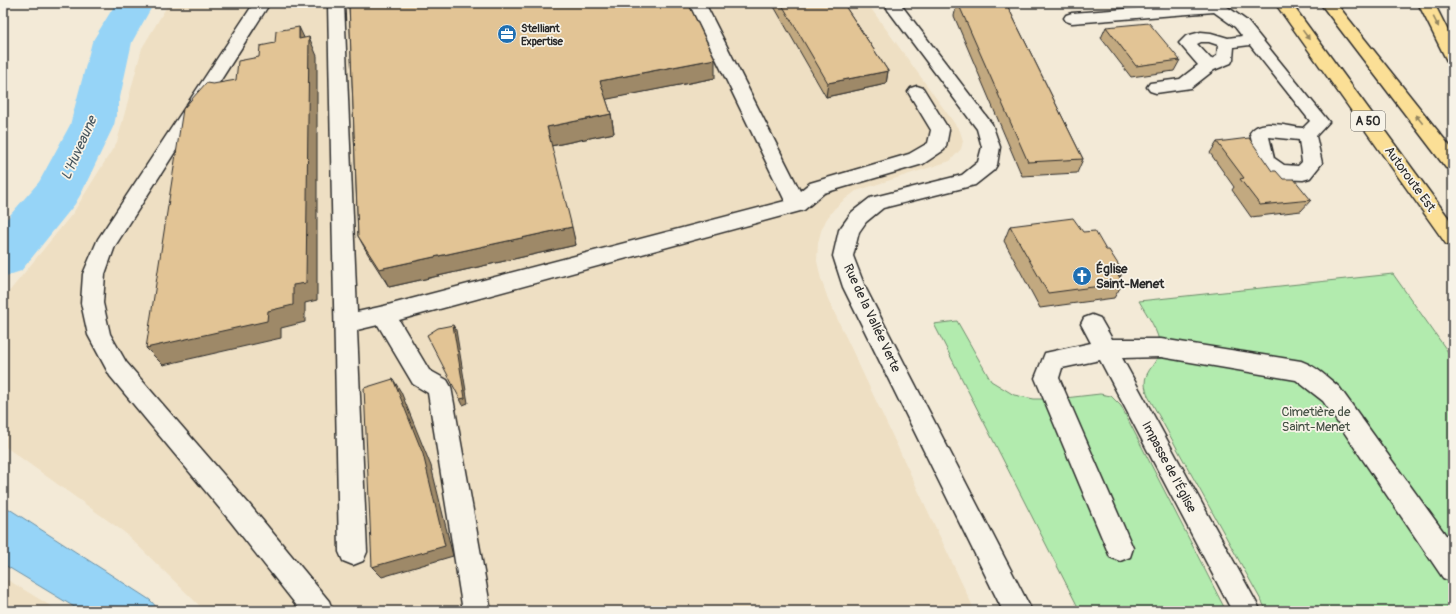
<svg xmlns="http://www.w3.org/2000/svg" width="1456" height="614" viewBox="0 0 1456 614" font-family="Pangolin,sans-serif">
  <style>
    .built { fill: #eedfc3 }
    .green { fill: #b2ebae; stroke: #6e8b6c }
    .water { fill: #96d4f7; stroke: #6b90a5 }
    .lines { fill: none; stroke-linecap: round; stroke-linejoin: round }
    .river { fill: #96d4f7; fill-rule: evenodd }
    .minor-casing { stroke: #2b2b2b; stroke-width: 3 }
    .major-casing { stroke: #2b2b2b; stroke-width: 3 }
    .highway-casing { stroke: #2b2b2b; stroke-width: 3 }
    .minor { fill: #f7f3e8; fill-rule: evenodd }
    .major { fill: #fbdf96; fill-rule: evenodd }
    .highway { fill: #fbdf96; fill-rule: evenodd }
    .wall { fill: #c2a980; stroke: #2b2b2b }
    .shaded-wall { fill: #9e8968; stroke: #2b2b2b }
    .building { fill: #e2c495; stroke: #2b2b2b }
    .oneway { fill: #938560 }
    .labels { text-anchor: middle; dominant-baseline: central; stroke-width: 3.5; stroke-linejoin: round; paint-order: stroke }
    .far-poi-label { font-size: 11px; font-weight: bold; fill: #2b2b2b; stroke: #f7f3e8; text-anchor: start }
    .shield { fill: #f7f3e8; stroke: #686764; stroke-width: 1 }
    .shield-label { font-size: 12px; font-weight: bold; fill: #2b2b2b }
    .street-label { font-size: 13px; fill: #2b2b2b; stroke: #f7f3e8 }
    .poi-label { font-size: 13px; font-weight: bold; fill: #2b2b2b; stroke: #f7f3e8; text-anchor: start }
    .park-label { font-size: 13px; fill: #465145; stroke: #f7f3e8 }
    .water-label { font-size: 14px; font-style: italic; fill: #46555e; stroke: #f7f3e8 }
  </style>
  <rect width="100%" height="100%" fill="#f3ead7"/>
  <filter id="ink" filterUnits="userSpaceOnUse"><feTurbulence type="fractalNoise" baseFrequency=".025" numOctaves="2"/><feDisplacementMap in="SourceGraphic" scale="8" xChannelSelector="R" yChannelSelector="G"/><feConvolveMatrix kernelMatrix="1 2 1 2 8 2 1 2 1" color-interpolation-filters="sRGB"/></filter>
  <g filter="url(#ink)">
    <!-- built -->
    <path class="built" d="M 169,3 L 867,3 L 960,131 L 963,141 L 961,149 L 950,161 L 856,191 L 844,200 L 834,209 L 826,220 L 821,231 L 818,243 L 817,261 L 821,279 L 828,299 L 975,611 L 205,611 L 124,532 L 3,445 L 3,299 L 73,213 L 117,142 L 142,48 Z
      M 3,577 L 59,611 L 3,611 Z"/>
    <!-- green -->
    <path class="green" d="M 1393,274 L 1453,359 L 1453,611 L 1267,611 L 1148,396 C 1147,392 1145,388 1145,384 C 1144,370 1161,361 1160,347 C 1159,331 1147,315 1139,301 Z
      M 957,321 L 991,381 L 1014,395 L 1034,399 L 1056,399 L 1100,394 L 1111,396 L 1121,406 L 1226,611 L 1080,611 L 934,324 Z"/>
    <!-- water -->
    <path class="water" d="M 3,505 L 150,600 L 160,611 L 81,611 L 3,564 Z"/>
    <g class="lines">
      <!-- river -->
      <path class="river" d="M 116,3 L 154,3 L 132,42 L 114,125 L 82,192 L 75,204 L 21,271 L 3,277 L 3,223 L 39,182 L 70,125 L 92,42 Z"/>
      <!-- minor casing -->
      <g class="minor-casing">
        <path id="minor" d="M 254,3 L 270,3 L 115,246 L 105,274 L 103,303 L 110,334 L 126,362 L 249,504 L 329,601 L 333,611 L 301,611 L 231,522 L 110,376 L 88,335 L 81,303 L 83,274 L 98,239 Z
          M 328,3 L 344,3 L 357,312 L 384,306 L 785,201 L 689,3 L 705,3 L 800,191 L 810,183 L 909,154 L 928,143 L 931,130 L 908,92 L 911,88 L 917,86 L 923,88 L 949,130 L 946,146 L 944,150 L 923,164 L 824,193 L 804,210 L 399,320 L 429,370 L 447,380 L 451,387 L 491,611 L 463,611 L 428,393 L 413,384 L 378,325 L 357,330 L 367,552 L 363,561 L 353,565 L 343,561 L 339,552 Z
          M 885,3 L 901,3 L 902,6 L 992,124 L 1000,147 L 997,165 L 994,170 L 975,185 L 883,208 L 866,222 L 859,232 L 853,256 L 865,287 L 1032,611 L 1003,611 L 843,287 L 833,256 L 839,230 L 852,212 L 870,198 L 962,175 L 978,162 L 982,147 L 977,129 L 888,10 Z
          M 1204,3 L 1222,3 L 1247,21 L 1329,122 L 1316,136 L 1322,163 L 1310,178 L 1303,180 L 1280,179 L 1273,177 L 1258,166 L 1256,161 L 1250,133 C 1260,117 1288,127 1303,128 L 1310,121 L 1250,45 L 1234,47 L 1233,59 L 1231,63 L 1214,70 L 1191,88 L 1156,93 L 1150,91 L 1147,87 L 1150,83 L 1180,79 L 1198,65 L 1179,43 L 1186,36 L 1201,32 L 1211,33 L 1228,38 L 1242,36 L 1235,27 L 1214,12 L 1072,23 L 1066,21 L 1064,18 L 1066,15 L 1072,13 ZM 1201,42 L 1209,42 L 1218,45 L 1217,56 L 1211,59 L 1197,44 ZM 1269,137 L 1299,140 L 1302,162 L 1298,166 L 1284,165 L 1274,158 Z
          M 1092,315 L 1100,318 L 1112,339 L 1161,339 L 1301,361 C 1316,366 1327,377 1339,387 L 1453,545 L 1453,582 L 1443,578 L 1323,401 L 1296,380 L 1161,357 L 1122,358 L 1261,611 L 1232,611 L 1100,360 L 1062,368 L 1059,378 L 1133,548 L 1130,557 L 1120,561 L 1110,557 L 1035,378 L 1045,353 L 1091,343 L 1081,324 L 1084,318 Z"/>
      </g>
      <!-- major casing -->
      <g class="major-casing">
        <path id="major" d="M 1418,3 L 1434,3 L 1453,41 L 1453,62 L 1447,61 Z"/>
      </g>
      <!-- highway casing -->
      <g class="highway-casing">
        <path id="highway" d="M 1275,3 L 1291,3 L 1453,224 L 1453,247 L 1446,244 Z
          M 1320,3 L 1336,3 L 1453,150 L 1453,170 L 1446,168 Z"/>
      </g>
      <!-- minor -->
      <use href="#minor" class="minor"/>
      <!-- major -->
      <use href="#major" class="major"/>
      <!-- highway -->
      <use href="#highway" class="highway"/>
    </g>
    <!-- wall -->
    <path class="wall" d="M 349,3 L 715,78 L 606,99 L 611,114 L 614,133 L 551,146 L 576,245 L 389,287 L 368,254 L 358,236 Z
      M 772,3 L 843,3 L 888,71 L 886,84 L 826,97 Z
      M 957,3 L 1006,3 L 1083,159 L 1077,173 L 1022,176 L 954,16 Z
      M 1106,27 L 1180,60 L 1174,71 L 1131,77 L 1101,38 Z
      M 1217,142 L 1272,171 L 1311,200 L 1301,211 L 1251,217 L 1232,190 L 1234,187 L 1210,153 Z
      M 1010,226 L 1106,250 L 1123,272 L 1120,277 L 1123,283 L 1114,298 L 1040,308 L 1004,241 Z"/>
    <!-- shaded-wall -->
    <path class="shaded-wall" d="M 299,27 L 308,46 L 299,39 Z
      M 309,37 L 317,56 L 317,300 L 305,303 L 305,322 L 281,328 L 281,338 L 163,365 L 146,348 L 268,311 L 293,285 Z
      M 715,59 L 715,78 L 603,100 L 600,81 Z
      M 888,71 L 886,84 L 826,97 L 828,83 Z
      M 611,114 L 614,133 L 551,146 L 547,127 Z
      M 572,227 L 576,245 L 389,287 L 379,269 Z
      M 1123,272 L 1115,284 L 1117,273 Z
      M 453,325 L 456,330 L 468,403 L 463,405 L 460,399 Z
      M 393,379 L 401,392 L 431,466 L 453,556 L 382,577 L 372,567 Z"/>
    <!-- building -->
    <path class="building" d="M 349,3 L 688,3 L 715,59 L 600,81 L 611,114 L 547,127 L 572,227 L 379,269 L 358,236 Z
      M 781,3 L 843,3 L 888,71 L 828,83 Z
      M 958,3 L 1006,3 L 1083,159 L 1028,162 Z
      M 1149,23 L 1180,60 L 1136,66 L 1106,27 Z
      M 299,27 L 299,39 L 309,37 L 306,283 L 293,285 L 293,305 L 268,311 L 267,321 L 146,348 L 183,109 L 206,83 L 213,84 L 236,80 L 238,61 L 259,57 L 260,46 L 275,43 L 276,31 Z
      M 1249,138 L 1272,171 L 1276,171 L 1283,179 L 1294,179 L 1311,200 L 1260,205 L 1240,179 L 1244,178 L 1217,142 Z
      M 1073,218 L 1083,232 L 1095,231 L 1106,250 L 1109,250 L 1123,272 L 1117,273 L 1123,283 L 1048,293 L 1010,226 Z
      M 453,325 L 465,398 L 460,399 L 427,335 L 438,328 Z
      M 393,379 L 423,454 L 445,546 L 372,567 L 364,388 Z"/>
    <!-- one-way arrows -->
    <defs><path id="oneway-solid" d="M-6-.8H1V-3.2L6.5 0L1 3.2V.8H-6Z"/></defs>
    <g class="oneway">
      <use href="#oneway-solid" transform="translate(1436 22) rotate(63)"/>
      <use href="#oneway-solid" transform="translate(1306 35) rotate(54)"/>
      <use href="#oneway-solid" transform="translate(1419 119) rotate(-128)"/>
    </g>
  </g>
  <!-- icons -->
  <defs>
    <g id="office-disc" transform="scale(1)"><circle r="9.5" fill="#1f6fb2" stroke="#f7f3e8"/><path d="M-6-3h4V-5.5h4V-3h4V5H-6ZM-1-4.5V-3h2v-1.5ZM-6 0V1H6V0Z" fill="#fff"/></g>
    <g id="church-disc" transform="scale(1)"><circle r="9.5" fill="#1f6fb2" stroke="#f7f3e8"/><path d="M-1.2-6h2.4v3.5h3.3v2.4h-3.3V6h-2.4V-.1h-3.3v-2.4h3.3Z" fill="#fff"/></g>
  </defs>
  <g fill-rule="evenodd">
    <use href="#office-disc" x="507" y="34"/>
    <use href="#church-disc" x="1082" y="276"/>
  </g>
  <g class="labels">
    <!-- far-poi labels -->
    <g class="far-poi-label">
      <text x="521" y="28">Stelliant<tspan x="521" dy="13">Expertise</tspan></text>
    </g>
    <!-- shield labels -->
    <rect class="shield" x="1351" y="111" width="34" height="20" rx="3"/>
    <g class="shield-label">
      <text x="1368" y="121">A 50</text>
    </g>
    <!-- street labels -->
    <g class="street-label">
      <text transform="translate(1410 179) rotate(54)">Autoroute Est</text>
      <text transform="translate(872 318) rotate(65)">Rue de la Vallée Verte</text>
      <text transform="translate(1169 467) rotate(62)">Impasse de l'Église</text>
    </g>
    <!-- poi labels -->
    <g class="poi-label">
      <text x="1096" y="269">Église<tspan x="1096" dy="15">Saint-Menet</tspan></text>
    </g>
    <!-- park labels -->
    <g class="park-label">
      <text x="1316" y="412">Cimetière de<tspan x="1316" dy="15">Saint-Menet</tspan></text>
    </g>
    <!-- water labels -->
    <g class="water-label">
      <text transform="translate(79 148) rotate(-66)">L'Huveaune</text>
    </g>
  </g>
  <!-- margin -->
  <rect width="1456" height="614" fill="none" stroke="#f7f3e8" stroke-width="16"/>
  <rect x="8" y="8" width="1440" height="598" fill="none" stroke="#2b2b2b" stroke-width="1.5" filter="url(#ink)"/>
</svg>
